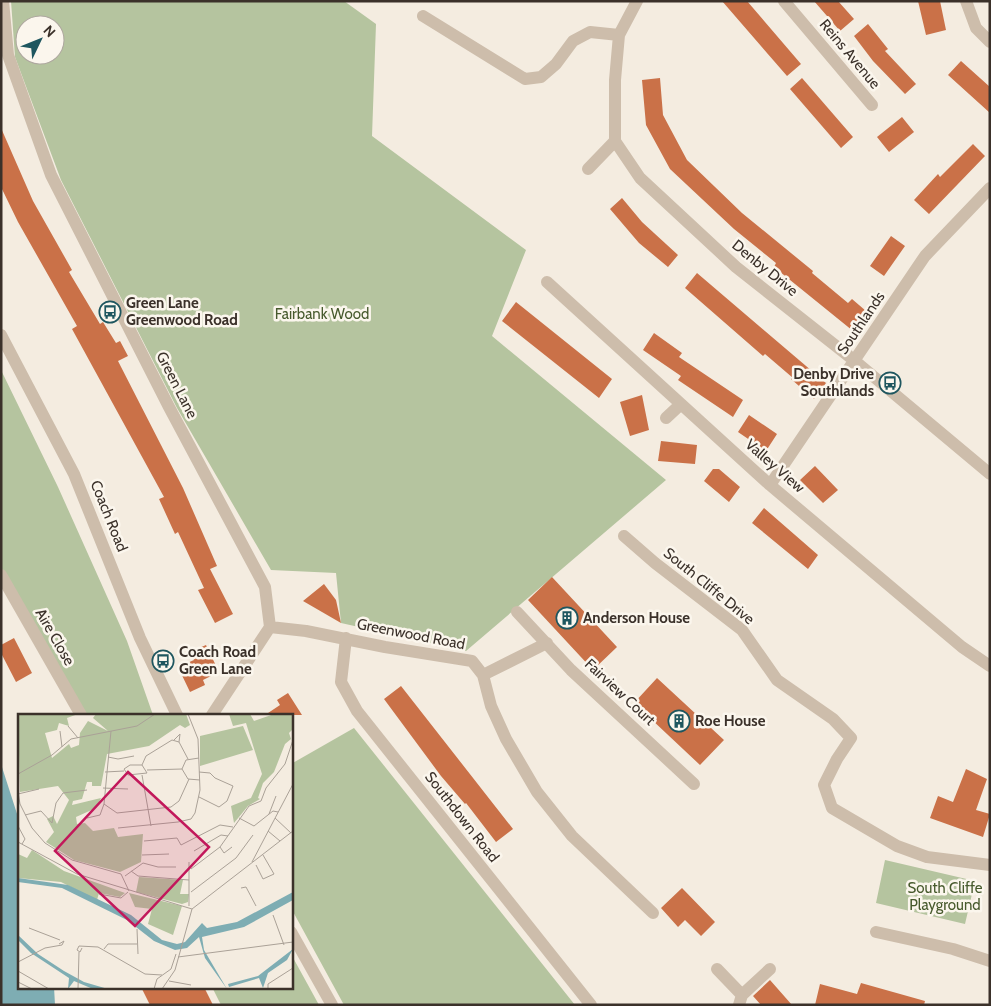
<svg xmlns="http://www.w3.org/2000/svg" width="991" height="1006" viewBox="0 0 991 1006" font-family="Cabin,sans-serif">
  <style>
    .green { fill: #b5c49f; fill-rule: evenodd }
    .water { fill: #7eadb3 }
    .building { fill: #ca7148 }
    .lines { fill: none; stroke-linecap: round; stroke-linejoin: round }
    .minor { stroke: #cdbdab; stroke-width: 12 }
    .labels { text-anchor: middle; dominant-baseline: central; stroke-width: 5; stroke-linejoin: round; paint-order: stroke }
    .street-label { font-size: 15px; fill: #3b312a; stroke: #fbf6ed }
    .poi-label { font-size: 15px; font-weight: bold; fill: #3b312a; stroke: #fbf6ed; text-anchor: start }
    .park-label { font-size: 15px; fill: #475a2d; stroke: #fbf6ed }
    .inset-road { fill: none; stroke: #aaa197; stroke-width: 1 }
    .view { fill: #c2185b; fill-opacity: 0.15; stroke: #c2185b; stroke-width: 2.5 }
    .inset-edge { fill: none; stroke: #3b312a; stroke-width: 2.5 }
  </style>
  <rect width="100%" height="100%" fill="#f4ece0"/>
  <!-- green -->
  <path class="green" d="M 11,1 L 344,1 L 376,24 L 372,136 L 526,250 L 492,336 L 666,480 L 466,651 L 341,623 L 336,573 L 271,570 L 177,408 L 61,180 L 15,57 ZM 25,25 L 55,25 L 55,55 L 25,55 Z
    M 1,370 L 58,487 L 127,641 L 153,715 L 80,713 L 1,568 Z
    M 354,728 L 575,1005 L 344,1005 L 291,908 L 291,764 Z
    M 885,860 L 975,881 L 965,924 L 876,903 Z
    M 291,954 L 319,1005 L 221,1005 L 212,987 L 291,987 Z"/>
  <!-- water -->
  <path class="water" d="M 1,764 L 19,820 L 19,987 L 54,987 L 55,1005 L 1,1005 Z"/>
  <!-- building -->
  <path class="building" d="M 722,1 L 747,1 L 801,64 L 787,76 Z
    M 814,1 L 838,1 L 854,19 L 840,31 Z
    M 918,1 L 940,1 L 946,30 L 926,35 Z
    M 868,24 L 888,49 L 885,51 L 916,84 L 905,94 L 873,61 L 854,36 Z
    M 961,61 L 990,87 L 990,113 L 948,75 Z
    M 660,78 L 663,115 L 687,160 L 742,213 L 813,271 L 812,273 L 848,303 L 852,299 L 873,317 L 858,335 L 774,267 L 776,263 L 734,229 L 670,169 L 646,125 L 642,80 Z
    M 802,78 L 853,137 L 841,148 L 790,89 Z
    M 902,117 L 914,132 L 889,152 L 877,137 Z
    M 1,128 L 33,201 L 72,270 L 69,272 L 100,324 L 103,322 L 116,343 L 120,341 L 128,356 L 118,361 L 183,488 L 217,566 L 210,569 L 233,614 L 215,623 L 198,590 L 204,588 L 178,532 L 175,534 L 159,499 L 164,497 L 72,329 L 77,326 L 18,222 L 1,187 Z
    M 973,144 L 985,156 L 929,214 L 914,200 L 938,174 L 940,177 Z
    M 622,198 L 642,222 L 678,255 L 668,267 L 639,243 L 610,209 Z
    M 891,236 L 905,246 L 884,276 L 870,266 Z
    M 697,273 L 826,383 L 814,399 L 791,379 L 793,378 L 765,354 L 763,356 L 685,288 Z
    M 516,302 L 612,379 L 599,398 L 502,321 Z
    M 654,333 L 682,353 L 679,357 L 743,400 L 733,417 L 678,380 L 681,376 L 643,350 Z
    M 642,395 L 649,430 L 630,436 L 620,402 Z
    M 749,415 L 777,434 L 766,451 L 738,432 Z
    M 661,441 L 697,445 L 695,464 L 658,461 Z
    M 815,466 L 838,490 L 823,503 L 800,480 Z
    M 713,469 L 719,469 L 740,487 L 729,502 L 704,481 Z
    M 764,508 L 818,555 L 808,569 L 752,523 Z
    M 552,577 L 617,647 L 593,670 L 528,600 Z
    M 324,584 L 336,600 L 341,623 L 303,601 Z
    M 14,638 L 32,673 L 16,682 L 1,653 L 1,645 Z
    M 206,645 L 219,672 L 203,680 L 205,685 L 190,692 L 178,667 L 194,660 L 190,652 Z
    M 657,678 L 724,740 L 700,765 L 634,703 Z
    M 401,686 L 513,829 L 496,842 L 466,803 L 465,804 L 441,776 L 384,699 Z
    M 288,693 L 302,715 L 265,715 L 280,705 L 277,700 Z
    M 966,769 L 987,779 L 976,810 L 990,814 L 983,837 L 930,818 L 938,796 L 953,802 Z
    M 682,888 L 715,922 L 701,936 L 685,920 L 678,927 L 661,908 Z
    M 770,980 L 792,1005 L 761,1005 L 753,996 Z
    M 861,983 L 925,1001 L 924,1005 L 815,1005 L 820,984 L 857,994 Z
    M 141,987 L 204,987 L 213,1005 L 150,1005 Z"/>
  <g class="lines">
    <!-- minor -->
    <path class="minor" d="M 3,1 L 8,55 L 51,175 L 169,407 L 265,587 L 270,627 L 212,715
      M 637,1 L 619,35 L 615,80 L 615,141 L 640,178 L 736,267 L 855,361 L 990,474
      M 784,1 L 872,105
      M 966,1 L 976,28 L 990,42
      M 423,16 L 525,79 L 541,77 L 556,64 L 573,41 L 590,32 L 619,35
      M 588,169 L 615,141
      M 547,282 L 770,485 L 962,647 L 990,666
      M 1,335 L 74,474 L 140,638 L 177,715
      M 666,418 L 681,404
      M 770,485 L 925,256 L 990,188
      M 624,536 L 655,563 L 742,630 L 777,680 L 833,719 L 851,738 L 837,759 L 824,785 L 832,808 L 897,846 L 927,857 L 990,865
      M 1,575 L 81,715
      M 517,612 L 571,670 L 694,784
      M 270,627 L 306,631 L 385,647 L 472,661 L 483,675 L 491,706 L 506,739 L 537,792 L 572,836 L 653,913
      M 346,638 L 341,682 L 357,711 L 591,1005
      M 483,675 L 547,643
      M 291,932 L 332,1005
      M 876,932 L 953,949 L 990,961
      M 717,969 L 742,995
      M 739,1005 L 742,995 L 770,969"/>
  </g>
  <!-- icons -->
  <defs>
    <g id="bus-ring" transform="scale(1.125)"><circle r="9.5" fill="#fbf6ed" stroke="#1e565f" stroke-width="1.5"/><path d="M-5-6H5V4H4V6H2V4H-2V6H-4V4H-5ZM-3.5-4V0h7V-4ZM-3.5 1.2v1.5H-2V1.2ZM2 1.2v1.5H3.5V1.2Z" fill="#1e565f"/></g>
    <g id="building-ring" transform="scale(1.125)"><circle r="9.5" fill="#fbf6ed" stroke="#1e565f" stroke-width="1.5"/><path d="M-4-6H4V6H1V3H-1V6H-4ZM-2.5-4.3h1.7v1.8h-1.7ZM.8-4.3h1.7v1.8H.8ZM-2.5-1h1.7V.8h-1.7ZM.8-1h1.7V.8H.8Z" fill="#1e565f"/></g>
  </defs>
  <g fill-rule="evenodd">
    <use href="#bus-ring" x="110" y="312"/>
    <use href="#bus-ring" x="890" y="383"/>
    <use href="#building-ring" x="567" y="618"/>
    <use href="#bus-ring" x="163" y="661"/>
    <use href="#building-ring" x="679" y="721"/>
  </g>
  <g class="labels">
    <!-- street labels -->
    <g class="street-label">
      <text transform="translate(850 54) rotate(50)">Reins Avenue</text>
      <text transform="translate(765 268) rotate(39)">Denby Drive</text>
      <text transform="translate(861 323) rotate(-56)">Southlands</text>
      <text transform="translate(177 385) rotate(63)">Green Lane</text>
      <text transform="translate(775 466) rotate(41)">Valley View</text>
      <text transform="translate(109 516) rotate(68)">Coach Road</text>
      <text transform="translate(709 586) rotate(39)">South Cliffe Drive</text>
      <text transform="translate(411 634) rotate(11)">Greenwood Road</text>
      <text transform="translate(55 637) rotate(60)">Aire Close</text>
      <text transform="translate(620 692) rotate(43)">Fairview Court</text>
      <text transform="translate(462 817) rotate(52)">Southdown Road</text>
    </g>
    <!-- poi labels -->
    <g class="poi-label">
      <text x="126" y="303">Green Lane<tspan x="126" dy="17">Greenwood Road</tspan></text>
      <text x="874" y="374" text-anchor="end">Denby Drive<tspan x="874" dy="17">Southlands</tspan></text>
      <text x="583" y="618">Anderson House</text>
      <text x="179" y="652">Coach Road<tspan x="179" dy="17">Green Lane</tspan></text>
      <text x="695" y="721">Roe House</text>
    </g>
    <!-- park labels -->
    <g class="park-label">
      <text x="322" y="314">Fairbank Wood</text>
      <text x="945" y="888">South Cliffe<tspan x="945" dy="17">Playground</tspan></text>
    </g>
  </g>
  <!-- overview -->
  <g transform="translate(18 714)">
    <rect width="275" height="275" fill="#f4ece0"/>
    <path d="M 0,0 L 60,0 L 49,4 L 51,12 L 41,9 L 39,16 L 27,19 L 34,44 L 51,30 L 53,34 L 61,31 L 62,19 L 70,7 L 90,17 L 75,4 L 78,0 L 168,0 L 172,11 L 167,14 L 162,11 L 131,32 L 89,40 L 83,72 L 74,72 L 74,68 L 69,68 L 64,85 L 55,87 L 54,91 L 83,84 L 78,94 L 58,103 L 59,110 L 67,109 L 75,117 L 96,114 L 100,123 L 125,120 L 123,148 L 102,158 L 56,146 L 28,128 L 36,118 L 29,105 L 35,102 L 39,110 L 51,86 L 40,72 L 2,78 ZM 211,0 L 232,0 L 236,7 L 256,0 L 275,0 L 275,15 L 271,19 L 273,25 L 267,30 L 256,58 L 245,69 L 240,84 L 242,85 L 230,92 L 216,109 L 213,92 L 233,84 L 244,60 L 228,9 L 215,12 ZM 225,12 L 235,36 L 182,52 L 182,22 ZM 14,136 L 46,157 L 107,179 L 102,183 L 81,179 L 79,186 L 43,168 L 0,164 L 0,140 L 9,144 ZM 121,163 L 165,166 L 162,180 L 171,180 L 170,188 L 164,190 L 118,178 ZM 111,179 L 164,192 L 155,221 L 130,210 L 134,195 L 117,193 Z" fill="#b5c49f"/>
    <path d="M 0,164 L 50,171 L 113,201 L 144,226 L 159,230 L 167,228 L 184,209 L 189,214 L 219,208 L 275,178 L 275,186 L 226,213 L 184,223 L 186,236 L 209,275 L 187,244 L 181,223 L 169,234 L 157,236 L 136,227 L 109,206 L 44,174 L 0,168 ZM 0,221 L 20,240 L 46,257 L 66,268 L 90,275 L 75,275 L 56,267 L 50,275 L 51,264 L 13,239 L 0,226 ZM 275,235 L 269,246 L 250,259 L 245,274 L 241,264 L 211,273 L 210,270 L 240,262 Z" fill="#7eadb3"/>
    <path class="inset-road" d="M 50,12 L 60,24M 42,17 L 44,33M 156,26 L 162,20 L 161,28M 90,43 L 100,45 L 116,42M 181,44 L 168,46 L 164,55 L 170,65 L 182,66M 112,51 L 124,51 L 129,59 L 110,61 L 106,55 ZM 124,51 L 128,42 L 154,26 L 161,28 L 170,45M 129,56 L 164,55M 87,58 L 106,57M 0,60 L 34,41 L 53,25 L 119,12 L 137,0M 124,61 L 133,112M 85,74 L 110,75M 0,78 L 2,90 L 14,114 L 27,129 L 54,146 L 103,160 L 111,177M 0,80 L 21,75M 181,83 L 201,93 L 209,87 L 215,72 L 197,64 L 192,59 L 181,58M 86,90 L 99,99 L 153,93 L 161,87 L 171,65M 86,90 L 93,17M 251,100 L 258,82M 7,101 L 23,97 L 34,109 L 38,89 L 45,79 L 69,76M 69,104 L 82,101 L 86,90M 221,104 L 236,112 L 255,97 L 260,98M 257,104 L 273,119M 0,112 L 7,125 L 4,130M 100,114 L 160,108 L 173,105 L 177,99 L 182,76 L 180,25 L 170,0M 250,117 L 262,127M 126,127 L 159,124 L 163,131 L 202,111 L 215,113M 0,128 L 59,160 L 174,195M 202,133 L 206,139 L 214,133M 176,137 L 203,121 L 210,122M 124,141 L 151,140M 234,148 L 275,70M 238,151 L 245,165 L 256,160 L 245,141M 173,155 L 202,133 L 231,92 L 243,87 L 248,74 L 267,50 L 275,26M 113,157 L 120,162 L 171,166M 107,162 L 125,149 L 140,153 L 158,153M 223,174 L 228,173 L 238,192M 173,178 L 218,144 L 235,121M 81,180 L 103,184 L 110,178M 171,192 L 171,148M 255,201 L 266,231M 11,214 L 42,226M 119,215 L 120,240M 64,234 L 62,238 L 59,236 L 61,232 L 80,233 L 127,260 L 144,261M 86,235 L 90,230 L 119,230M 160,243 L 275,228M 0,248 L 27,234 L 44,231 L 46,227 L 41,230M 0,257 L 31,275M 151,267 L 173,271M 0,268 L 14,275M 60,275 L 61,238M 136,275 L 139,265 L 153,255 L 158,240M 144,275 L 157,256 L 174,195 L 275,117M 250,275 L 250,270 L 275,254"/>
    <path class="view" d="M 110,58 L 191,133 L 117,212 L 37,137 Z"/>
    <rect width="275" height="275" class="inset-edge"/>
  </g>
  <!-- border -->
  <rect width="991" height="1006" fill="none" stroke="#3b312a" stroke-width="5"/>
  <!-- north arrow -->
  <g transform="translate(40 40) rotate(47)"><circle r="24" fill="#fbf6ed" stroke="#aea79f"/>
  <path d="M0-4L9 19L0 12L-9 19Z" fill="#1e565f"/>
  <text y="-8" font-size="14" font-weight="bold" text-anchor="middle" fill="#3b312a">N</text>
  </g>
</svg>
